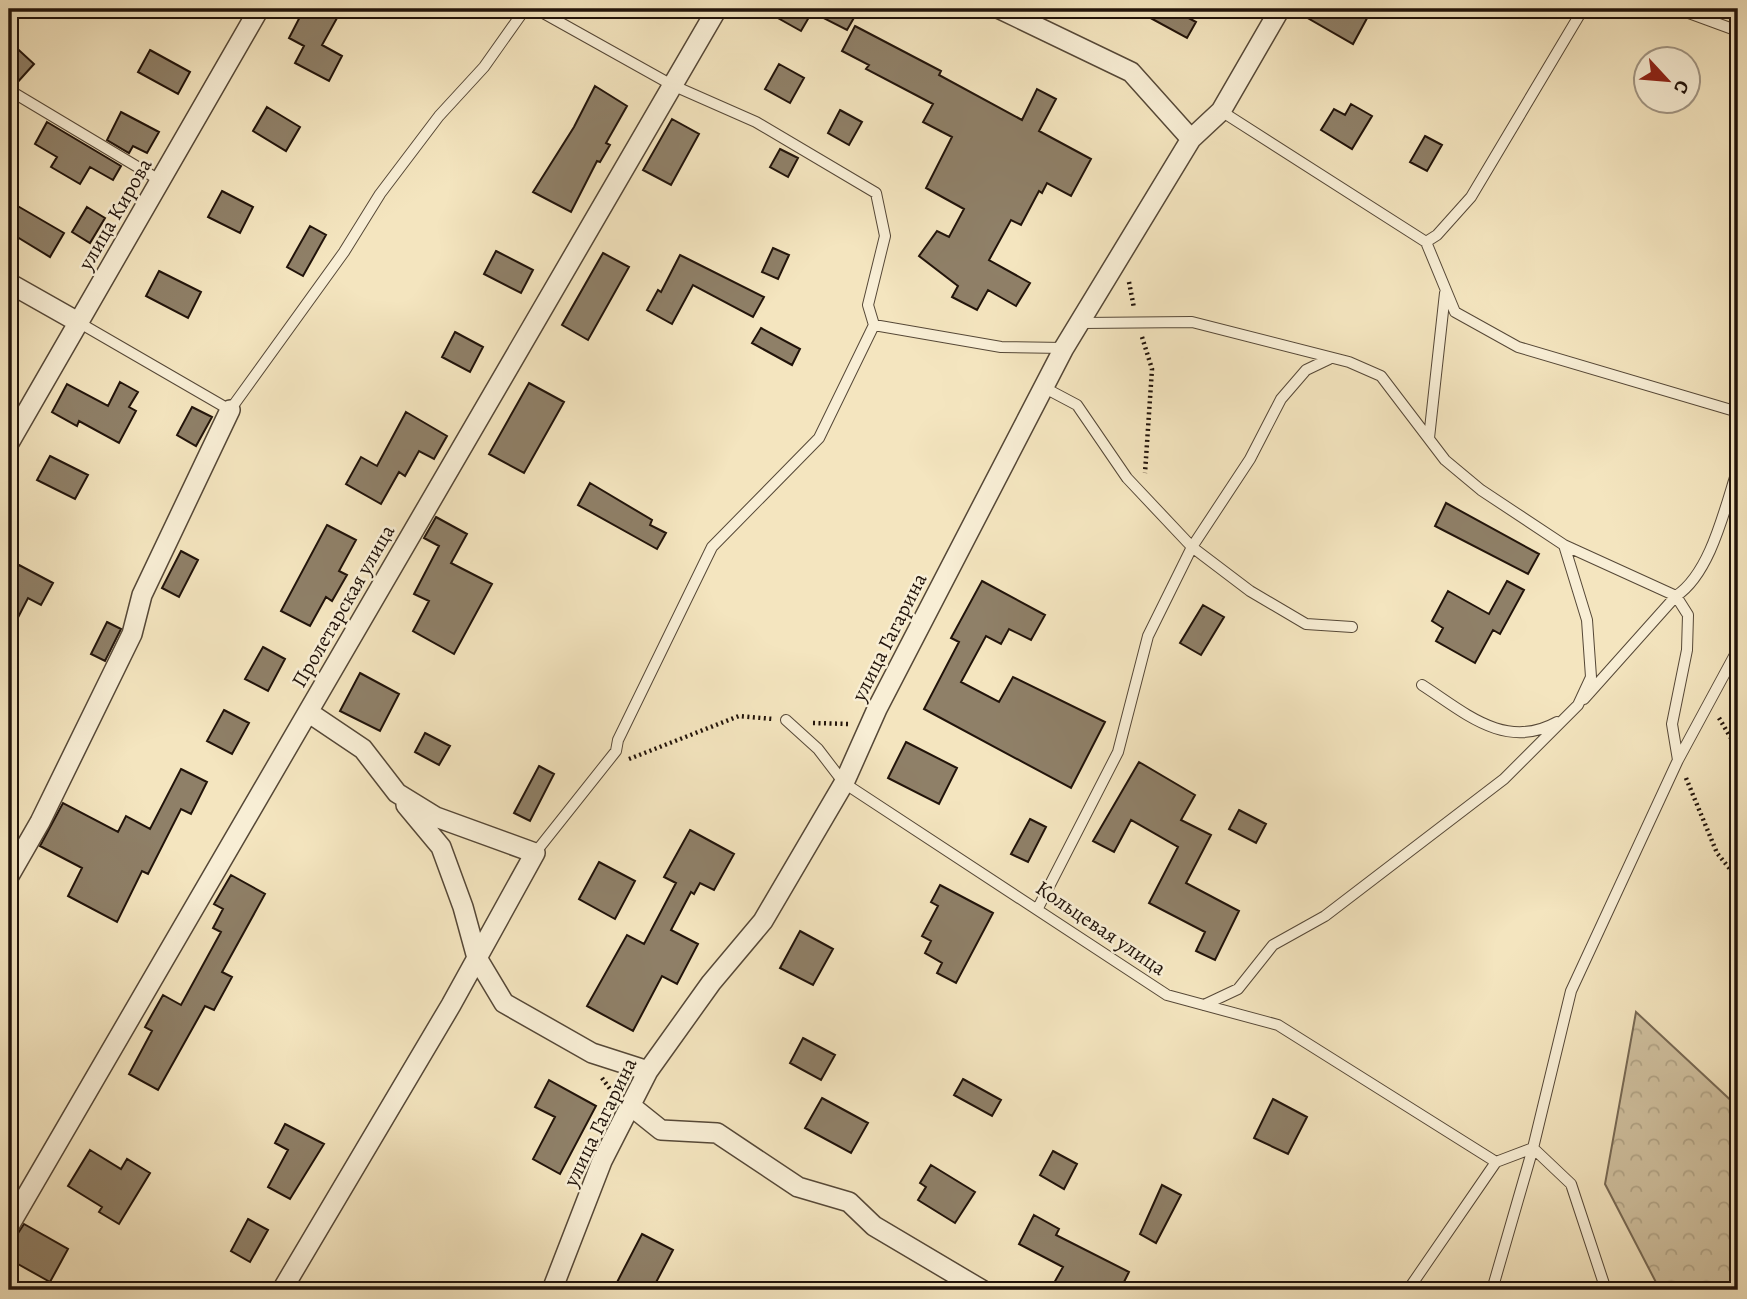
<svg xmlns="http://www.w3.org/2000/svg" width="1747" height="1299" viewBox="0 0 1747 1299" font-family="Alegreya,serif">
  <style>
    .forest { fill: url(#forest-crowns); stroke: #786a55; stroke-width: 2 }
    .building { fill: #8f8068; stroke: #21130a; stroke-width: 2 }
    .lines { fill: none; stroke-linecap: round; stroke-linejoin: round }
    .service-casing { stroke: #564837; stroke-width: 12 }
    .minor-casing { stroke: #564837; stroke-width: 22 }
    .path { stroke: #21130a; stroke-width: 4.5; stroke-dasharray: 2 3.5; stroke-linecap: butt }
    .service { stroke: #f8eed5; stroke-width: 10 }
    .minor { stroke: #f8eed5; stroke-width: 19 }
    .labels { text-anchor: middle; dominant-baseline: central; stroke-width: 5; stroke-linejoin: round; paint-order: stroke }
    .street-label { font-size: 21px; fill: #21130a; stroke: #f8eed5 }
  </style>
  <defs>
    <pattern id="forest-crowns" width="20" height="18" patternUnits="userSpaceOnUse" patternTransform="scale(1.75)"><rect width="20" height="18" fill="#d0c1a0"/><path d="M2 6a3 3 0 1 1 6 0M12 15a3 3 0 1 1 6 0" fill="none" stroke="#b2a588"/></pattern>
  </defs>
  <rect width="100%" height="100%" fill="#f4e5bf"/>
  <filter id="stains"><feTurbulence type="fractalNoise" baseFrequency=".00286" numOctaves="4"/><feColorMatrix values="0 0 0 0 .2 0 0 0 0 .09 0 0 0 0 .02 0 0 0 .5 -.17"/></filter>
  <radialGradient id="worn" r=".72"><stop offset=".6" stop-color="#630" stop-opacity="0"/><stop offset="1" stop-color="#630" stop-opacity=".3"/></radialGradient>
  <!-- forest -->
  <path class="forest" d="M 1636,1012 L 1738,1107 L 1738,1290 L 1660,1290 L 1605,1184 Z"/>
  <!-- building -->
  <path class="building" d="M 304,9 L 342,9 L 322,45 L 342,56 L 329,81 L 295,63 L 304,46 L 289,38 Z
    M 762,9 L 859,9 L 847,30 L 812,12 L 801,31 Z
    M 1134,9 L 1172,9 L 1196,22 L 1187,38 Z
    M 1292,9 L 1372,9 L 1353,44 Z
    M 855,26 L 941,71 L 939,75 L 1022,120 L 1037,89 L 1056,99 L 1039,131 L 1091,159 L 1071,196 L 1047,183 L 1042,193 L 1039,191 L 1021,225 L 1011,220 L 989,260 L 1030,283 L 1016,306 L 988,290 L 977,310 L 952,297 L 958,286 L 919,256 L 937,231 L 949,237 L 964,209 L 926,188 L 952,137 L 923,122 L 933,104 L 866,69 L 869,65 L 842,51 Z
    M 9,41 L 34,64 L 15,85 L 9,83 Z
    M 150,50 L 190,72 L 178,94 L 138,72 Z
    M 779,64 L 804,78 L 790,103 L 765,89 Z
    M 595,86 L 627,106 L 606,143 L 610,145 L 600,162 L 597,161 L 571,212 L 533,192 L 574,127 Z
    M 1351,104 L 1372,116 L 1352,149 L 1321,130 L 1334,109 L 1345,115 Z
    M 267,107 L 300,127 L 286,151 L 253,131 Z
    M 840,110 L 862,122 L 849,145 L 828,133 Z
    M 121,112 L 159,132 L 147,153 L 133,146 L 129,153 L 107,140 Z
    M 672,119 L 699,134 L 671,185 L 643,170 Z
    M 47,122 L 121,166 L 113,180 L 90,167 L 80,184 L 51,167 L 57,157 L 35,144 Z
    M 1425,136 L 1442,145 L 1427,171 L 1410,162 Z
    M 780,149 L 798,158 L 788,177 L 770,167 Z
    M 222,191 L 253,207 L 240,233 L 208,217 Z
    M 9,201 L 64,233 L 50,257 L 9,232 Z
    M 87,207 L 105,218 L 90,243 L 72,232 Z
    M 310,226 L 326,235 L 303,276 L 287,267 Z
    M 773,248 L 789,255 L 778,279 L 762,272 Z
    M 496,251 L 533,270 L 521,293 L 484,274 Z
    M 603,253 L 629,267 L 588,340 L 562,325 Z
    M 680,255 L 764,297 L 753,317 L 693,285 L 672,324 L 647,310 L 658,290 L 661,292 Z
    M 159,271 L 201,292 L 188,318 L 146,296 Z
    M 761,328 L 800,349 L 792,365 L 752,343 Z
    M 455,332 L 483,347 L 470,372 L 442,357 Z
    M 120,382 L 138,392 L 129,407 L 136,411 L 119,443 L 79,421 L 77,426 L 52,412 L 67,384 L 108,406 Z
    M 529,383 L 564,402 L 524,473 L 489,454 Z
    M 192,407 L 212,417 L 196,446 L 177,435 Z
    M 406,412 L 447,436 L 434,459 L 419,451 L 405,476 L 399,472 L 381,504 L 346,484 L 361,457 L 377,466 Z
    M 50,456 L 88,475 L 75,499 L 37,480 Z
    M 590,483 L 652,520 L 650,525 L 666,533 L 657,549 L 578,505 Z
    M 1446,503 L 1539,554 L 1528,574 L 1435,526 Z
    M 436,517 L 467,534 L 451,563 L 492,584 L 454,654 L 413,631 L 429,601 L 414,594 L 439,546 L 424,538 Z
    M 327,525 L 356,540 L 339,571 L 347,575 L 332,601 L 326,597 L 310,626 L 281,611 Z
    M 181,551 L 198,560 L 179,597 L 162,588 Z
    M 19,565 L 53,583 L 41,605 L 28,598 L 9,635 L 9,585 Z
    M 982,581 L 1045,615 L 1031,640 L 1009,629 L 1001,644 L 986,636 L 961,682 L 999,702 L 1013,677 L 1105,722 L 1071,788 L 924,709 L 959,642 L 951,638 Z
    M 1507,581 L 1524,590 L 1500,634 L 1493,630 L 1475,663 L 1436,641 L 1443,628 L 1432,621 L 1448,591 L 1489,614 Z
    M 1203,605 L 1224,617 L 1201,655 L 1180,643 Z
    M 107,622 L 121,629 L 105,661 L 91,654 Z
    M 263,647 L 285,659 L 268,691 L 245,679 Z
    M 360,673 L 399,694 L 380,731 L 340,711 Z
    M 224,710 L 249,723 L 232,754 L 207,741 Z
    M 425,733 L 450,746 L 439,765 L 415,752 Z
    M 906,742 L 957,768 L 939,804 L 888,778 Z
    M 1139,762 L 1195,795 L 1181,820 L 1211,835 L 1186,883 L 1239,911 L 1215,960 L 1196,951 L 1205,932 L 1149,903 L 1178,847 L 1131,820 L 1114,852 L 1093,841 Z
    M 539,766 L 554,774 L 530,821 L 514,813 Z
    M 181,769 L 207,782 L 191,814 L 181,809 L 148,874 L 142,871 L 117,922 L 68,896 L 82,868 L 40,846 L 63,803 L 118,832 L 126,816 L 150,829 Z
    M 1239,810 L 1266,824 L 1256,843 L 1229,829 Z
    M 1030,819 L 1046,827 L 1028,862 L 1011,854 Z
    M 690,830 L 734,854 L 714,890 L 700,883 L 694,894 L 691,892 L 671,930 L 698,944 L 677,984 L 662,976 L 633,1031 L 587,1006 L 627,935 L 644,944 L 676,883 L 664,877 Z
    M 599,862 L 635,881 L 615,919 L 579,899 Z
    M 231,875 L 265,894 L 222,972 L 232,977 L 214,1010 L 205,1006 L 158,1090 L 129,1074 L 152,1031 L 145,1027 L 163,995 L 181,1005 L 221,932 L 213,928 L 223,909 L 214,904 Z
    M 940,885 L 993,913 L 956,983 L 937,973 L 942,963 L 925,953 L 931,941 L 922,936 L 938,906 L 931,902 Z
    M 800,931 L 833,949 L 813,985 L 780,968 Z
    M 803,1038 L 835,1055 L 821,1080 L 790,1063 Z
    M 963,1079 L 1001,1100 L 992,1116 L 954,1095 Z
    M 549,1080 L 596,1106 L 560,1174 L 533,1159 L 555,1117 L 535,1107 Z
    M 822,1098 L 868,1123 L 851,1153 L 805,1128 Z
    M 1273,1099 L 1307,1117 L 1288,1154 L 1254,1138 Z
    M 285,1124 L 324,1144 L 290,1199 L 268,1187 L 288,1150 L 275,1143 Z
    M 90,1150 L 121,1169 L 127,1159 L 150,1173 L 119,1224 L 99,1212 L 102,1207 L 68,1186 Z
    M 1053,1151 L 1077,1164 L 1064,1189 L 1040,1175 Z
    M 931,1165 L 975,1192 L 955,1223 L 918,1200 L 926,1187 L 920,1183 Z
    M 1162,1185 L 1181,1195 L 1156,1243 L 1140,1234 Z
    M 1034,1215 L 1059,1229 L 1056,1235 L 1129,1272 L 1120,1290 L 1068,1290 L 1054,1283 L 1063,1267 L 1019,1244 Z
    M 248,1219 L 268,1230 L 250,1262 L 231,1251 Z
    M 24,1224 L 68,1249 L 50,1282 L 9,1259 L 9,1247 Z
    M 642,1234 L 673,1250 L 652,1290 L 613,1290 Z"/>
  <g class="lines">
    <!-- service casing -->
    <g class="service-casing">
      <path id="service" d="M 1678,9 L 1738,31
        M 9,14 L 12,9
        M 9,90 L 161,181
        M 1221,111 L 1426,242 L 1437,235 L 1471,197 L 1583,9
        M 1426,242 L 1455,312 L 1518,347 L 1738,412
        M 78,322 L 230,410 L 344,252 L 380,194 L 439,116 L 484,67 L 525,9
        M 1082,323 L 1192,322 L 1349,362 L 1381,376 L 1445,460 L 1481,490 L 1564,545 L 1676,596 L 1688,615 L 1687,650 L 1672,724 L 1678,760
        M 874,325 L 1001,347 L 1064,348
        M 1043,387 L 1077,405 L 1127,478 L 1192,547 L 1250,591 L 1306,624 L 1352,627
        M 1429,438 L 1445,293
        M 1422,685 C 1464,712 1505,751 1557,722
        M 1584,699 L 1676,596 C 1711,573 1725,507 1738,468
        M 786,720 L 818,749 L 844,783 L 1167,995 L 1278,1025 L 1496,1162
        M 535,853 L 616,751 L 618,740 L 712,547 L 819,438 L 874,325 L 868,305 L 885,236 L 876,193 L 756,122 L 672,85 L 536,9
        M 1038,908 L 1118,752 L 1148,636 L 1192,547 L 1250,459 L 1281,399 L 1306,370 L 1329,359
        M 1204,1005 L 1238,989 L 1273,945 L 1325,916 L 1504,779 L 1578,705 L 1591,677 L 1587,620 L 1564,545
        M 1408,1290 L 1496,1162 L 1533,1148 L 1571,1184 L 1606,1290
        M 1492,1290 L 1533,1148 L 1571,991 L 1678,760 L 1738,649"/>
    </g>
    <!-- minor casing -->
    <g class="minor-casing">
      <path id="minor" d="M 1000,9 L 1131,72 L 1191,139
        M 9,283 L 78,322
        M 9,443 L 259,9
        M 406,805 L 441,847 L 463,907 L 477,958 L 504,1003 L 592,1053 L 648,1071
        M 9,876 L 40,822 L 132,634 L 142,595 L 230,410
        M 631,1106 L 661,1130 L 717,1133 L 798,1187 L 849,1202 L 874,1226 L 982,1290
        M 9,1226 L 717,9
        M 282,1290 L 451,1005 L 535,853 L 436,817 L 397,793 L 363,749 L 308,712
        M 552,1290 L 602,1161 L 648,1071 L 711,983 L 763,921 L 844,783 L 877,709 L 1064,348 L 1191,139 L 1221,111 L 1280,9"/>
    </g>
    <!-- path -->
    <path class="path" d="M 1129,282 L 1134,308
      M 1142,337 L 1152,369 L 1145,473
      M 1719,718 L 1738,750
      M 813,723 L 849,724
      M 629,759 L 739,716 L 773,719
      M 1686,778 L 1717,853 L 1738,879
      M 602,1078 L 613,1093"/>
    <!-- service -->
    <use href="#service" class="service"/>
    <!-- minor -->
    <use href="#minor" class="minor"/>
  </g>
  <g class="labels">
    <!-- street labels -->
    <g class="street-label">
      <text transform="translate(115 214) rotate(-60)">улица Кирова</text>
      <text transform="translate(343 606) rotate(-60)">Пролетарская улица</text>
      <text transform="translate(889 637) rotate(-63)">улица Гагарина</text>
      <text transform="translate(1101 928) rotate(34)">Кольцевая улица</text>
      <text transform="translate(600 1122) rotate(-64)">улица Гагарина</text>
    </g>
  </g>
  <!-- margin -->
  <rect width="1747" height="1299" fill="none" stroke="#f4e5bf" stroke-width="35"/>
  <rect x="10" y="10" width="1726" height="1278" fill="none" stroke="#21130a" stroke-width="3.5"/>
  <rect x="18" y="18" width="1712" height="1264" fill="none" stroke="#21130a" stroke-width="2"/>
  <!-- north arrow -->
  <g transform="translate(1667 80) rotate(116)"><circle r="33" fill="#f8eed5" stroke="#a29684" stroke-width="2"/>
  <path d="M0-5L12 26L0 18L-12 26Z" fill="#8f2418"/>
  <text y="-10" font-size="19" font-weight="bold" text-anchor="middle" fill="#21130a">С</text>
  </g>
  <rect width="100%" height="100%" filter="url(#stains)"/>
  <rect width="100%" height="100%" fill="url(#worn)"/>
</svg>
